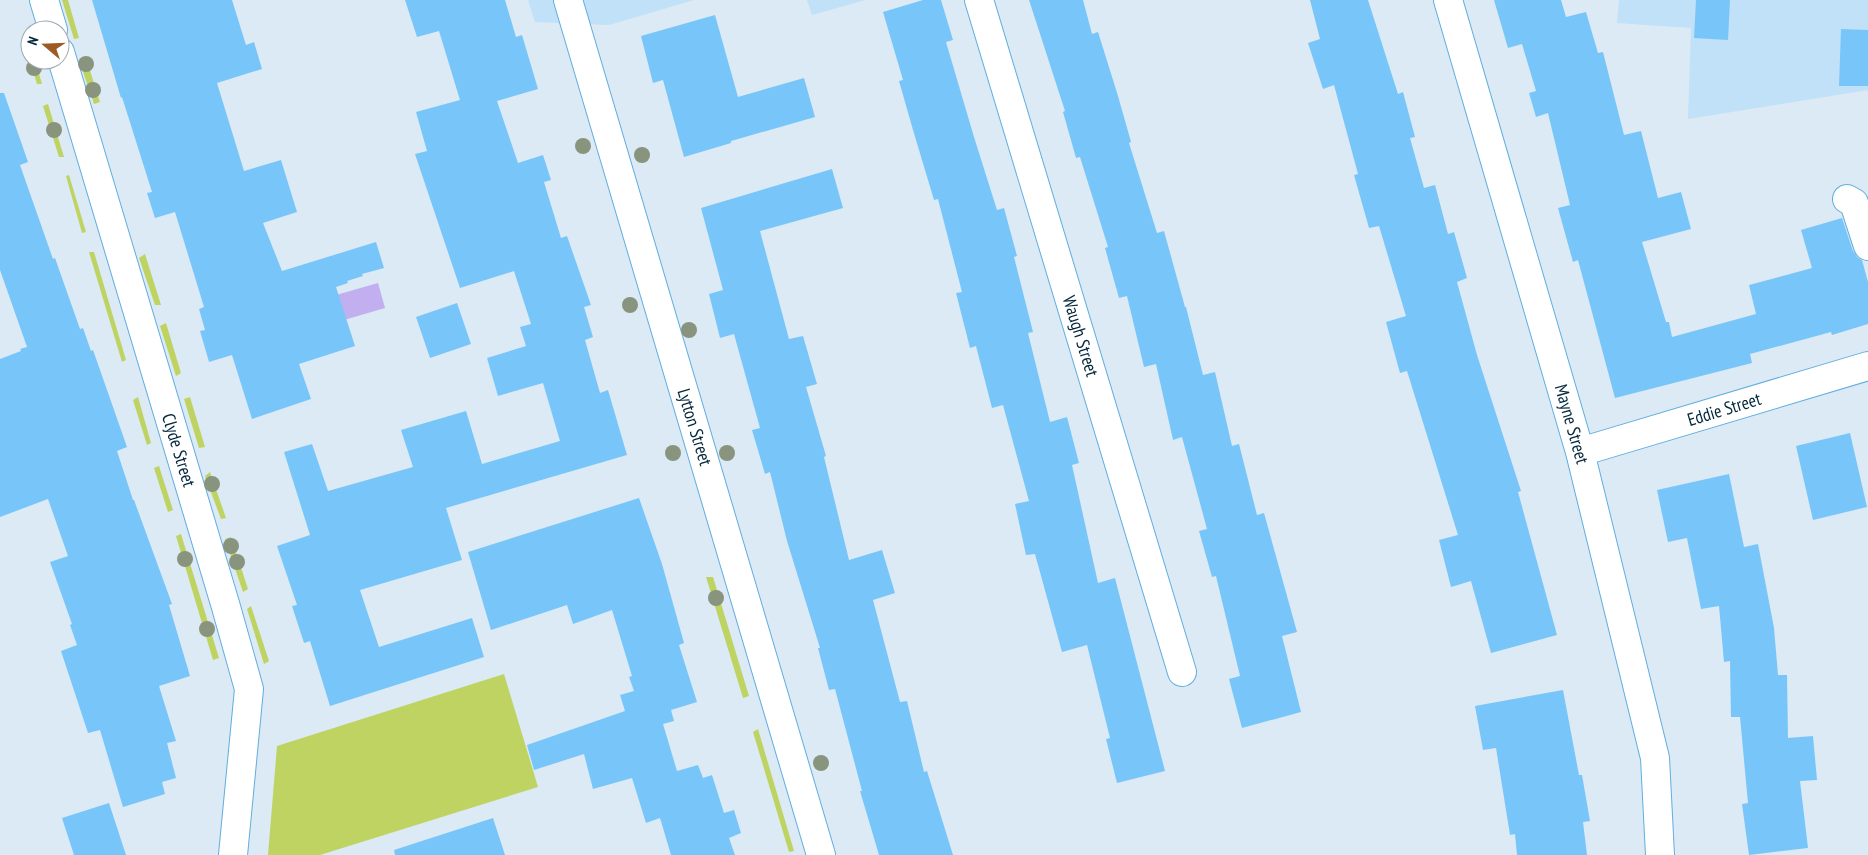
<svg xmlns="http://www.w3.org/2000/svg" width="1868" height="855" viewBox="0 0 1868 855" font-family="'PT Sans Narrow',sans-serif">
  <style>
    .built { fill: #c0e1f7 }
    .green { fill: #bed361 }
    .water { fill: #c2afef }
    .building { fill: #78c6f9 }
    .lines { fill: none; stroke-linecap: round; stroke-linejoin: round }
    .minor-casing { stroke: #60aedf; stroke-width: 30 }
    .minor { stroke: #fff; stroke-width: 28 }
    .tree { fill: #88947d }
    .labels { text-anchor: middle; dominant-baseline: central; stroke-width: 4; stroke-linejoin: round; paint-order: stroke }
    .street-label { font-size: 18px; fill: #05273b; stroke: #fff }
  </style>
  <rect width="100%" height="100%" fill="#dbeaf4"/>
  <!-- built -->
  <path class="built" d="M 528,0 L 694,0 L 609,25 L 535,22 Z
    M 807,0 L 865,0 L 812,15 Z
    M 1619,0 L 1868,0 L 1868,90 L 1688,119 L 1691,28 L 1617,23 Z"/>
  <!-- green -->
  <path class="green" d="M 62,0 L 68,0 L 79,38 L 74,39 Z
    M 29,38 L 30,60 L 35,60 L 42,84 L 37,84 L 23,40 Z
    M 86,58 L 100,102 L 94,104 L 79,60 Z
    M 48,104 L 64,157 L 59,157 L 43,106 Z
    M 69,175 L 86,232 L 82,233 L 66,176 Z
    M 89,252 L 94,252 L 126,360 L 122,362 Z
    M 145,254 L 161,305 L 155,305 L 139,258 Z
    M 166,323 L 181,373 L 176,376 L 160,326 Z
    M 138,397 L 151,443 L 147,445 L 133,400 Z
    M 190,397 L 205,447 L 199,448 L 184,399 Z
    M 159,466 L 173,510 L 168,512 L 154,468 Z
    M 210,472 L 226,518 L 221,519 L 205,476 Z
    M 181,534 L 219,658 L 213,660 L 176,536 Z
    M 231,537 L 248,589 L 243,592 L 225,539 Z
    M 706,577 L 713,577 L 749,696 L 743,698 Z
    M 251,606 L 269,661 L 264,664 L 247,609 Z
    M 504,674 L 538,787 L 320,855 L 268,855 L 277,746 Z
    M 758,729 L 794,851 L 789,852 L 753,732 Z"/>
  <!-- water -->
  <path class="water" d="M 378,283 L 385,308 L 344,320 L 336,295 Z"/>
  <!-- building -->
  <path class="building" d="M 92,0 L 232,0 L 246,45 L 254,42 L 262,69 L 217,83 L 244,171 L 281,160 L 297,212 L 263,223 L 282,271 L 376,242 L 384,268 L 362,274 L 363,276 L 347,281 L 348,283 L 336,287 L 355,346 L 299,364 L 311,399 L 252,419 L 232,355 L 209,362 L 200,331 L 205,330 L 199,309 L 204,307 L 175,212 L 155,218 L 147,193 L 152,192 L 122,97 L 121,98 Z
    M 405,0 L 505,0 L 516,37 L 522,35 L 538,89 L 497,101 L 518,163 L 543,155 L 551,180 L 544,182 L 561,238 L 567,236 L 591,305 L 584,307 L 593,337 L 585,340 L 600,393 L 608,390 L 627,455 L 446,508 L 462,560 L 360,590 L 379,647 L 472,618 L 484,657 L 330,706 L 310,641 L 304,643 L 292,606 L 297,605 L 277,546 L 310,535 L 284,452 L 312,444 L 328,491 L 413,467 L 401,430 L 466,411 L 482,464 L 560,441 L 543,383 L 498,396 L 487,358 L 526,346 L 520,327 L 531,324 L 514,271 L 460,288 L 415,154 L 427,151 L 416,112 L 460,100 L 439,31 L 417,37 Z
    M 923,0 L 941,0 L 953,40 L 946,42 L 974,137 L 997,210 L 1004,208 L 1017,256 L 1014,257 L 1033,332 L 1028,333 L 1050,422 L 1067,417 L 1079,463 L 1072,465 L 1098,583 L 1115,578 L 1165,771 L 1117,783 L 1106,739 L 1110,738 L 1087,645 L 1062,652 L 1035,554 L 1026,555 L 1015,504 L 1029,501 L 1003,405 L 992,408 L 976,346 L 970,348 L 956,293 L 962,292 L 938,199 L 934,200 L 913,130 L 899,81 L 903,80 L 883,12 Z
    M 1029,0 L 1083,0 L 1092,34 L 1098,32 L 1118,96 L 1131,142 L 1129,143 L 1157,233 L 1164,231 L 1185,307 L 1186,307 L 1203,375 L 1215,372 L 1232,446 L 1239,444 L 1257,515 L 1264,513 L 1297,632 L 1282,636 L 1301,712 L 1242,728 L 1229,679 L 1240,676 L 1216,576 L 1212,577 L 1199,531 L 1207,529 L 1182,437 L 1173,440 L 1156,364 L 1144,367 L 1127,296 L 1119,298 L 1105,248 L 1108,247 L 1080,157 L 1076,158 L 1063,112 L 1065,111 Z
    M 1310,0 L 1368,0 L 1398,94 L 1403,92 L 1415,137 L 1410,138 L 1424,188 L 1435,185 L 1448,234 L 1454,232 L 1467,278 L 1457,282 L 1477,355 L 1521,491 L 1518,492 L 1557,635 L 1491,653 L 1471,581 L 1451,587 L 1439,540 L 1458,535 L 1407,371 L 1400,373 L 1386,322 L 1406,316 L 1379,226 L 1369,228 L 1354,175 L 1358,174 L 1334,85 L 1323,89 L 1308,43 L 1320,39 Z
    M 1494,0 L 1561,0 L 1566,17 L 1586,12 L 1598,53 L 1603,52 L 1624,135 L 1641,131 L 1658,198 L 1681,192 L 1691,229 L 1642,242 L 1666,322 L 1669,322 L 1672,337 L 1756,314 L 1749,285 L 1812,268 L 1801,230 L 1842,218 L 1853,251 L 1857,257 L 1862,260 L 1868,282 L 1868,324 L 1832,335 L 1831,332 L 1750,354 L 1752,363 L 1615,398 L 1578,260 L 1573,262 L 1558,208 L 1570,205 L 1548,113 L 1536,117 L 1529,93 L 1536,91 L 1522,44 L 1508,48 Z
    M 1696,0 L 1730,0 L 1728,40 L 1694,38 Z
    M 715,15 L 738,97 L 804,78 L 815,117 L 731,141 L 731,143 L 684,157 L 663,80 L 653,83 L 641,36 Z
    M 1841,29 L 1868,30 L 1868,86 L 1839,86 Z
    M 0,93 L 4,93 L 28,162 L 20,165 L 53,259 L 55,258 L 80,329 L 83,328 L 91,351 L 93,350 L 127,447 L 117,451 L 133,500 L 134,500 L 172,604 L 169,605 L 190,676 L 159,686 L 176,741 L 167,743 L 176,778 L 162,782 L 165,794 L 123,807 L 100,730 L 88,733 L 61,651 L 77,645 L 70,625 L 72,624 L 50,562 L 68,556 L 48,499 L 0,517 L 0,359 L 21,351 L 20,349 L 27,347 L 0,270 Z
    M 832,169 L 843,208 L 760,231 L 789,339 L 803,336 L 817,384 L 806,387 L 826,456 L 824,457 L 849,560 L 882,550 L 895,593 L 873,600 L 900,702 L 907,701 L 924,772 L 927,771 L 953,855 L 879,855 L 860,791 L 862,791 L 835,689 L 829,690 L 818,648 L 820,648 L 787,541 L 770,472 L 765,474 L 752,430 L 760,428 L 734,334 L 720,338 L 709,294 L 723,290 L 701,208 Z
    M 457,303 L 471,344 L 430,358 L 416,317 Z
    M 1850,433 L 1867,507 L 1813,520 L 1796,446 Z
    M 1729,474 L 1744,547 L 1758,544 L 1774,628 L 1778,675 L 1787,675 L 1788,738 L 1813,736 L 1817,780 L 1800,781 L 1808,848 L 1749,855 L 1742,804 L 1748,803 L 1740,717 L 1731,717 L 1730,661 L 1724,662 L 1719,606 L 1701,609 L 1687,538 L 1668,542 L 1657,490 Z
    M 639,498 L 662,564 L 684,643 L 679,645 L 697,702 L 671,710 L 674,721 L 663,724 L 677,771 L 698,765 L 703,778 L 712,775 L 724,813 L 734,810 L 741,833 L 729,838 L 735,855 L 671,855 L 660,818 L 646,823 L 632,778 L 593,789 L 584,754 L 534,770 L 527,745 L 625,711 L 620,695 L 634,691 L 629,677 L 632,676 L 612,610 L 573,624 L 567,605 L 491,630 L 468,552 Z
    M 1563,690 L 1579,775 L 1582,775 L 1590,821 L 1583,822 L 1587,855 L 1517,855 L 1515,834 L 1510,835 L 1496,748 L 1483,750 L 1475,706 Z
    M 109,803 L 126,855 L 74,855 L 62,818 Z
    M 493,818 L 505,855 L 395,855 L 394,850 Z"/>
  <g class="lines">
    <!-- minor casing -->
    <g class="minor-casing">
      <path id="minor" d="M 44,0 L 53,30
        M 568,0 L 821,855
        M 979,0 L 1182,672
        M 1448,0 L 1580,452 L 1655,758 L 1660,855
        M 60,52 L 226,607 L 249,689 L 233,855
        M 1847,199 L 1854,203 L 1868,246
        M 1580,452 L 1868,366"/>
    </g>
    <!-- minor -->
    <use href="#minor" class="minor"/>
  </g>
  <!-- trees -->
  <g class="tree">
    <circle cx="86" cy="64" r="8"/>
    <circle cx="34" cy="68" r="8"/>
    <circle cx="93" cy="90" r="8"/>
    <circle cx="54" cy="130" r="8"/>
    <circle cx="583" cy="146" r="8"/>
    <circle cx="642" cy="155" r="8"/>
    <circle cx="630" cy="305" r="8"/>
    <circle cx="689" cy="330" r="8"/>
    <circle cx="673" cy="453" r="8"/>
    <circle cx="727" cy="453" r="8"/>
    <circle cx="212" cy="484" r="8"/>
    <circle cx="231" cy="546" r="8"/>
    <circle cx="185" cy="559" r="8"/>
    <circle cx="237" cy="562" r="8"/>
    <circle cx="716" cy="598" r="8"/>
    <circle cx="207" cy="629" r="8"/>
    <circle cx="821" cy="763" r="8"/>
  </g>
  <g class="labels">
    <!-- street labels -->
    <g class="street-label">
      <text transform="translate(1081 336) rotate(73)">Waugh Street</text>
      <text transform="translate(1724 409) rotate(-17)">Eddie Street</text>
      <text transform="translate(1572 424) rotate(74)">Mayne Street</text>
      <text transform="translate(695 427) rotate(73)">Lytton Street</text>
      <text transform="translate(179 450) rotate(73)">Clyde Street</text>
    </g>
  </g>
  <!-- north arrow -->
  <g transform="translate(45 45) rotate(289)"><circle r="24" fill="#ffffff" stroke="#9ba9b1"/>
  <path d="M0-4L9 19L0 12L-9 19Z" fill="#9b5b23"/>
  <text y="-8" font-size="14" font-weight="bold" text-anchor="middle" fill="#05273b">N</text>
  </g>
</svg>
